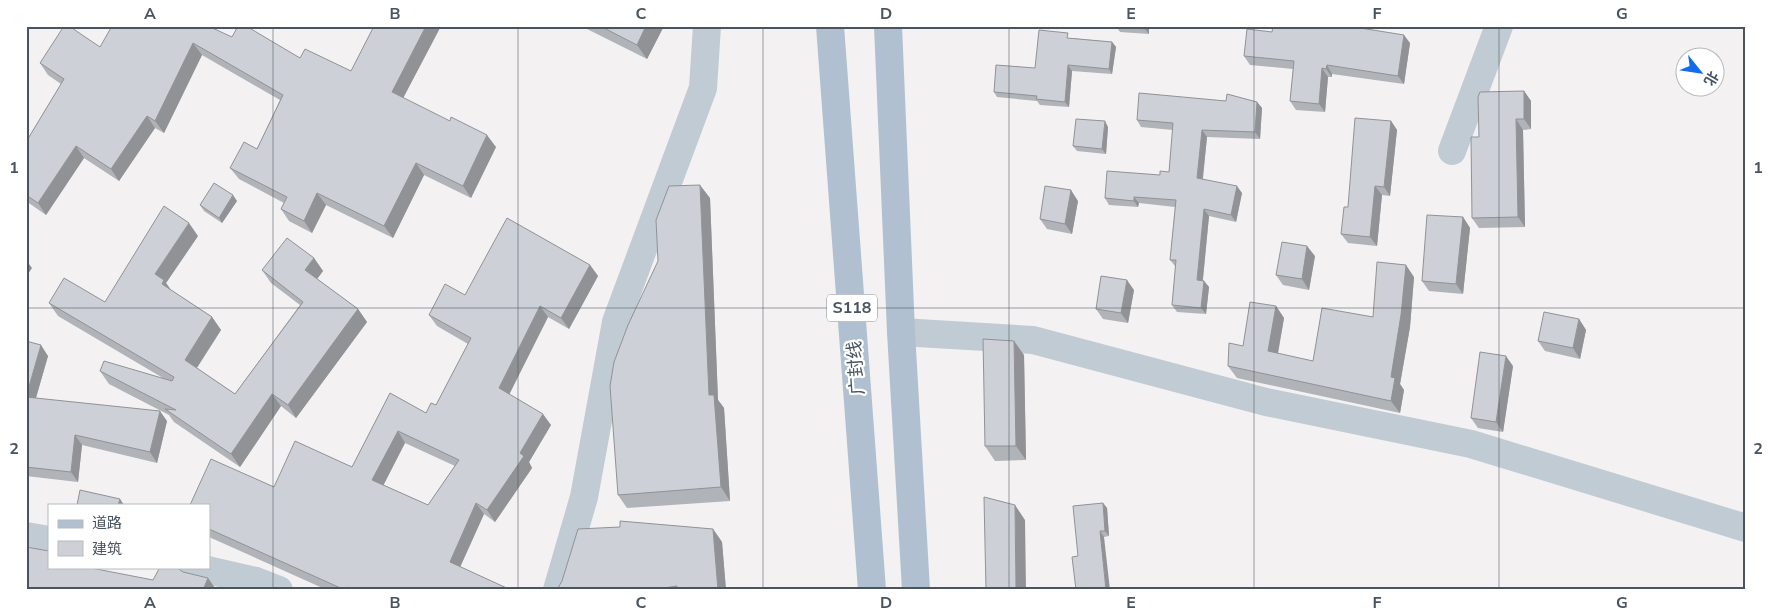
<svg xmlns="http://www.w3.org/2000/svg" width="1772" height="616" viewBox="0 0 1772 616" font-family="'Nunito Sans','Noto Sans SC',sans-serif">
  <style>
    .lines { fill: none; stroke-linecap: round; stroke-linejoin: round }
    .minor { stroke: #c1cbd3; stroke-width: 28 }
    .primary { stroke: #b0c0d0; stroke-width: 28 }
    .wall { fill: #b0b3b8; fill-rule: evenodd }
    .shaded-wall { fill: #909296 }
    .building { fill: #cdd0d6; stroke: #909296; fill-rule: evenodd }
    .grid { fill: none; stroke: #485460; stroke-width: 1; stroke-opacity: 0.55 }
    .labels { text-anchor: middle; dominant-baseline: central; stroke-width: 4.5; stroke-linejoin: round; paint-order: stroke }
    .shield { fill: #fff; stroke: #7f8790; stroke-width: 1 }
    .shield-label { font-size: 16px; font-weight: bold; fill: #485460 }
    .street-label { font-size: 18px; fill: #485460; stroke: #fff }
    .neatline { fill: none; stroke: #485460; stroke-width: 2 }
    .grid-label { font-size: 16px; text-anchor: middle; font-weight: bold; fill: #485460 }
  </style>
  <rect width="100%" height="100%" fill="#f3f1f1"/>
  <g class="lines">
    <!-- minor -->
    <path class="minor" d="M 1452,151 L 1499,26
      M 901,332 L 1033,340 L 1266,402 L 1471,444 L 1746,528
      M 26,536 L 49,540
      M 194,567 L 256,581 L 279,590
      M 557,590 L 584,497 L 616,322 L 703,88 L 707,26"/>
    <!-- primary -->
    <path class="primary" d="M 830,26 L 872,590
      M 888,26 L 901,332 L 916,590"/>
  </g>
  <!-- wall -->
  <path class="wall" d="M 441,26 L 403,98 L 496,147 L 471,198 L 424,175 L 393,238 L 326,205 L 312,233 L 289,221 L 281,209 L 284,203 L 239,179 L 230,168 L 257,149 L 280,100 L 202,55 L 164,133 L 155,128 L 119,181 L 84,158 L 46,215 L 26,201 L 26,142 L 61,84 L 48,75 L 40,63 L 232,37 L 300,58 L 351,71 Z
    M 581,26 L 664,26 L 647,59 Z
    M 1116,26 L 1149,26 L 1149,34 L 1120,32 Z
    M 1071,38 L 1112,42 L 1116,47 L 1112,74 L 1072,71 L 1069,107 L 1040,105 L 1037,101 L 997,97 L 994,92 L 1035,68 Z
    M 1410,43 L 1404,84 L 1332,74 L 1332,77 L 1328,77 L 1325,112 L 1296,110 L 1290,101 L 1293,69 L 1250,65 L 1244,56 Z
    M 1524,91 L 1531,101 L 1531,129 L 1523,130 L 1525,227 L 1479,228 L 1472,218 L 1479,137 Z
    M 1226,101 L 1257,102 L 1262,108 L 1260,139 L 1207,137 L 1203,179 L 1242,193 L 1236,222 L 1209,216 L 1203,280 L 1204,281 L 1209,287 L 1206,314 L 1177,312 L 1172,305 L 1176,266 L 1175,266 L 1170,260 L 1175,207 L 1139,203 L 1138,207 L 1109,205 L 1105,198 L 1160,175 L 1169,172 L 1173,130 L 1141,127 L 1137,120 Z
    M 1391,121 L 1397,130 L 1390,196 L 1382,195 L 1377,246 L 1348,243 L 1341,234 L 1348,207 Z
    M 1108,127 L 1106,154 L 1077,151 L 1073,146 Z
    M 710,198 L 718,400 L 724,408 L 730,501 L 627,508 L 618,495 Z
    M 237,201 L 222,223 L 204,211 L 200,205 Z
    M 1078,201 L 1072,234 L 1047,229 L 1040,219 Z
    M 1463,217 L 1470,228 L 1463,294 L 1429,291 L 1422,281 Z
    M 198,236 L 166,283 L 171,290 L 212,317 L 221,330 L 197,368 L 235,394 L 300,305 L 271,283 L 262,270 L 314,258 L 323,271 L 317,279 L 358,309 L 367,322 L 296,418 L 281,406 L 240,467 L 174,422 L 169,415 L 109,384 L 100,371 L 163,378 L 58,316 L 49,303 L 105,302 Z
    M 1315,256 L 1309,290 L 1283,285 L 1276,275 Z
    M 590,265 L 598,276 L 569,329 L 548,317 L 509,394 L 551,425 L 529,462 L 532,468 L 495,522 L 484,514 L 460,567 L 511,590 L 327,590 L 209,537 L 209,505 L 352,467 L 390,393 L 426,413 L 436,405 L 468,344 L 437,326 L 429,315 L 465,295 ZM 405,443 L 455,466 L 428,505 L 383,485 Z
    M 1414,277 L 1410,327 L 1400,384 L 1404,390 L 1400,413 L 1237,378 L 1228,366 L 1243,346 L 1276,306 L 1284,318 L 1278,354 L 1313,361 L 1373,317 Z
    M 1134,290 L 1128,323 L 1103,319 L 1096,309 Z
    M 1579,319 L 1586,330 L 1580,359 L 1545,351 L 1538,341 Z
    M 26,341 L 48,356 L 36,398 L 167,421 L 157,463 L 82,445 L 78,482 L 26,476 Z
    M 1024,355 L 1026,460 L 995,461 L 985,446 Z
    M 1513,366 L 1503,432 L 1478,428 L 1471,418 Z
    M 1103,503 L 1107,508 L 1109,536 L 1104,537 L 1078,556 Z
    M 713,529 L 722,542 L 726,590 L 555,590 Z"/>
  <!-- shaded-wall -->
  <path class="shaded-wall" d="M 426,26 L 441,26 L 400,104 L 392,92 Z
    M 646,26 L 664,26 L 647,59 L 637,45 Z
    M 1145,26 L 1149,26 L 1149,34 L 1145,29 Z
    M 1404,35 L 1410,43 L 1404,84 L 1398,76 Z
    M 1112,42 L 1116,47 L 1112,74 L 1109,69 Z
    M 193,43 L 202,55 L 164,133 L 155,121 Z
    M 1068,65 L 1072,71 L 1069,107 L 1065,102 Z
    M 1327,65 L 1332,74 L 1332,77 L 1326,69 Z
    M 1322,68 L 1328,77 L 1325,112 L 1319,104 Z
    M 1524,91 L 1531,101 L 1531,129 L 1524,119 Z
    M 1257,102 L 1262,108 L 1260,139 L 1255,132 Z
    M 147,116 L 155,128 L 119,181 L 111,169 Z
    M 1516,119 L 1523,130 L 1525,227 L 1518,217 Z
    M 1105,121 L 1108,127 L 1106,154 L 1102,149 Z
    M 1391,121 L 1397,130 L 1390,196 L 1384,187 Z
    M 1202,130 L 1207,137 L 1202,184 L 1197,178 Z
    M 487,135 L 496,147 L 471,198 L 463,186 Z
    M 76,146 L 84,158 L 46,215 L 38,203 Z
    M 416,163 L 424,175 L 393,238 L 384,226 Z
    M 700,185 L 710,198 L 718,400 L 724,408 L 730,501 L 721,487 L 709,395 Z
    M 1237,186 L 1242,193 L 1236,222 L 1231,215 Z
    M 1375,186 L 1382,195 L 1377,246 L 1370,237 Z
    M 1071,190 L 1078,201 L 1072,234 L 1065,224 Z
    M 317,193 L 326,205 L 312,233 L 304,221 Z
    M 233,195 L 237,201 L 222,223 L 219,218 Z
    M 1134,197 L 1139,203 L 1138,207 L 1134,201 Z
    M 1204,209 L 1209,216 L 1202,287 L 1197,280 Z
    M 1463,217 L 1470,228 L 1463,294 L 1456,284 Z
    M 189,223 L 198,236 L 166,283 L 173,293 L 164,286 L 155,274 Z
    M 1307,246 L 1315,256 L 1309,290 L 1302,279 Z
    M 314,258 L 323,271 L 314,283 L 305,270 Z
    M 26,260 L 32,268 L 26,277 Z
    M 590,265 L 598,276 L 569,329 L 561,318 Z
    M 1406,265 L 1414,277 L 1410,327 L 1400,384 L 1404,390 L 1400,413 L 1391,401 L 1391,377 Z
    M 1127,280 L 1134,290 L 1128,323 L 1121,313 Z
    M 1204,281 L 1209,287 L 1206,314 L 1201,308 Z
    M 540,306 L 548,317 L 507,399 L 499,388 Z
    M 1276,306 L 1284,318 L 1276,363 L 1268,351 Z
    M 358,309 L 367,322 L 296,418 L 288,405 Z
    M 212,317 L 221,330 L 194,372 L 185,360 Z
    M 1579,319 L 1586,330 L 1580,359 L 1573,348 Z
    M 1014,341 L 1024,355 L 1026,460 L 1016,446 Z
    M 41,345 L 48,356 L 33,408 L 26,398 Z
    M 1506,356 L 1513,366 L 1503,432 L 1496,422 Z
    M 272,394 L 281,406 L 240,467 L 231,454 Z
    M 160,411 L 167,421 L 157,463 L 150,452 Z
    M 543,414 L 551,425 L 529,462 L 532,468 L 495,522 L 487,510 L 520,453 Z
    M 398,431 L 405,443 L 380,492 L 372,480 Z
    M 75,435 L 82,445 L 78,482 L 71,472 Z
    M 120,499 L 124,505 L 118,505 Z
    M 476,503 L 484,514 L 457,574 L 450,562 Z
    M 1103,503 L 1107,508 L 1109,536 L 1105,531 Z
    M 1015,505 L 1025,520 L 1026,590 L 1016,590 Z
    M 713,529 L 722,542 L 726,590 L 718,590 Z
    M 1100,531 L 1104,537 L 1110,590 L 1106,590 Z
    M 208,578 L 215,588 L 215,590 L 203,590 Z"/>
  <!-- building -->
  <path class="building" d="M 64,26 L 69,26 L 100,47 L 112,26 L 208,26 L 232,37 L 238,26 L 246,26 L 300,58 L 305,49 L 351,71 L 374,26 L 426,26 L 392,92 L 450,121 L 451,117 L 487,135 L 463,186 L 416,163 L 384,226 L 317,193 L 304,221 L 281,209 L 287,197 L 230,168 L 244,142 L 257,149 L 283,95 L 193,43 L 155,121 L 147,116 L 111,169 L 76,146 L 38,203 L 26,195 L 26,142 L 64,79 L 40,63 Z
    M 600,26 L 646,26 L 637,45 Z
    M 1116,26 L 1145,26 L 1145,29 Z
    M 1273,26 L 1348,26 L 1404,35 L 1398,76 L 1327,65 L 1326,69 L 1322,68 L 1319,104 L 1290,101 L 1294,61 L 1244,56 L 1247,29 L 1272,32 Z
    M 1039,30 L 1068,33 L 1067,38 L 1112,42 L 1109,69 L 1068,65 L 1065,102 L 1036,99 L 1037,96 L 994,92 L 996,65 L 1035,68 Z
    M 1524,91 L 1524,119 L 1516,119 L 1518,217 L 1472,218 L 1471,137 L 1479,137 L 1478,97 L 1480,92 Z
    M 1139,93 L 1226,101 L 1227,94 L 1257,102 L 1255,132 L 1202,130 L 1197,178 L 1237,186 L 1231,215 L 1204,209 L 1197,280 L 1204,281 L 1201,308 L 1172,305 L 1176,260 L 1170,260 L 1176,200 L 1134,197 L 1134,201 L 1105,198 L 1107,171 L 1160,175 L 1160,171 L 1169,172 L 1173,123 L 1137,120 Z
    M 1355,118 L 1391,121 L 1384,187 L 1375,186 L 1370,237 L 1341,234 L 1344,207 L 1348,207 Z
    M 1076,119 L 1105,121 L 1102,149 L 1073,146 Z
    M 214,183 L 233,195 L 219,218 L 200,205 Z
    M 700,185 L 709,395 L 714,395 L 721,487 L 618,495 L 610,386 L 614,362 L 628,325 L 658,261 L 656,220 L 669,186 Z
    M 1045,186 L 1071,190 L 1065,224 L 1040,219 Z
    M 164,206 L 189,223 L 155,274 L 164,280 L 162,284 L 212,317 L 185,360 L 235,394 L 303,302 L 262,270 L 287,238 L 314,258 L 305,270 L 358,309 L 288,405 L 272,394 L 231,454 L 165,409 L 176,410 L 100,371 L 104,361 L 172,381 L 174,377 L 49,303 L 64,278 L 105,302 Z
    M 1427,215 L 1463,217 L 1456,284 L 1422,281 Z
    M 507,218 L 590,265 L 561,318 L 540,306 L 499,388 L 543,414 L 520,453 L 524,456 L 487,510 L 476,503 L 450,562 L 511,590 L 353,590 L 348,587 L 347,590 L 345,590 L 209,529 L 209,505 L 190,505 L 211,459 L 274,487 L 295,441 L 352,467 L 390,393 L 426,413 L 431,403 L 436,405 L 471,338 L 429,315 L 445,284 L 465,295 ZM 398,431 L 459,460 L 428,505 L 372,480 Z
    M 1282,242 L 1307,246 L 1302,279 L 1276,275 Z
    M 1377,262 L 1406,265 L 1401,315 L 1391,377 L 1395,378 L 1391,401 L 1228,366 L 1229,343 L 1243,346 L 1250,302 L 1276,306 L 1268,351 L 1313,361 L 1322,308 L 1373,317 Z
    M 1101,276 L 1127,280 L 1121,313 L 1096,309 Z
    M 1544,312 L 1579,319 L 1573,348 L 1538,341 Z
    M 983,339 L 1014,341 L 1016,446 L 985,446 Z
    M 26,341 L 41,345 L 26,397 Z
    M 1480,352 L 1506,356 L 1496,422 L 1471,418 Z
    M 26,397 L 160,411 L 150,452 L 75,435 L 71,472 L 26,467 Z
    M 80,490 L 120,499 L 118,505 L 77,505 Z
    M 984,497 L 1015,505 L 1016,590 L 986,590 Z
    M 1103,503 L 1105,531 L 1100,531 L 1106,590 L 1076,590 L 1072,557 L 1078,556 L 1073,506 Z
    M 620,521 L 713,529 L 718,590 L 677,590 L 677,586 L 651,590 L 555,590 L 558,588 L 562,581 L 578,529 L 620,527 Z
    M 26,547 L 49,551 L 49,567 L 86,567 L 153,580 L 160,567 L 176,567 L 183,572 L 208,578 L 203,590 L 26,590 Z"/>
  <!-- grid -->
  <path class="grid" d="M 273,26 L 273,590M 518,26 L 518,590M 763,26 L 763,590M 1009,26 L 1009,590M 1254,26 L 1254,590M 1499,26 L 1499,590M 26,308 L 1746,308"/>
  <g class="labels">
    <!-- shield labels -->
    <rect class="shield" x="827" y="294.5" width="50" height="27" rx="4"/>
    <g class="shield-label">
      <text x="852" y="308">S118</text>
    </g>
    <!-- street labels -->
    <g class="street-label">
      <text transform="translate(856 368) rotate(-94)">广封线</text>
    </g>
  </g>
  <!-- border -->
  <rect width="1772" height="616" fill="none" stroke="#ffffff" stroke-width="55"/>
  <!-- legend -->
  <rect x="48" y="504" width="162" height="65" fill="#ffffff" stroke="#b6bbbf"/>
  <rect x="58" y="520" width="25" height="8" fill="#b0c0d0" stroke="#b6bbbf"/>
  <text x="92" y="528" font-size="15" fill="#485460">道路</text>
  <rect x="58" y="541" width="25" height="15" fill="#cdd0d6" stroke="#b6bbbf"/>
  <text x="92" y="554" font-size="15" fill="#485460">建筑</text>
  <!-- north arrow -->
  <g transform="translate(1700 72) rotate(120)"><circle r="24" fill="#ffffff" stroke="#b6bbbf"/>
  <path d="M0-4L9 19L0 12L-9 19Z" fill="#126dec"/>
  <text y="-8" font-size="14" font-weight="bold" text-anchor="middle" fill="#485460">北</text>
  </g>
  <rect x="28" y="28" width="1716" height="560" class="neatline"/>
  <g class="grid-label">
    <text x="150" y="19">A</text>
    <text x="395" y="19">B</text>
    <text x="641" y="19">C</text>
    <text x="886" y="19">D</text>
    <text x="1131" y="19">E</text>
    <text x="1377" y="19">F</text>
    <text x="1622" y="19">G</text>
    <text x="14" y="173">1</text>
    <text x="1758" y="173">1</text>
    <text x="14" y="454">2</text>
    <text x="1758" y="454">2</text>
    <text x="150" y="608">A</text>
    <text x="395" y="608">B</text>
    <text x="641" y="608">C</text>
    <text x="886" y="608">D</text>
    <text x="1131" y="608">E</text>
    <text x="1377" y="608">F</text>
    <text x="1622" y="608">G</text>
  </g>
</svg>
